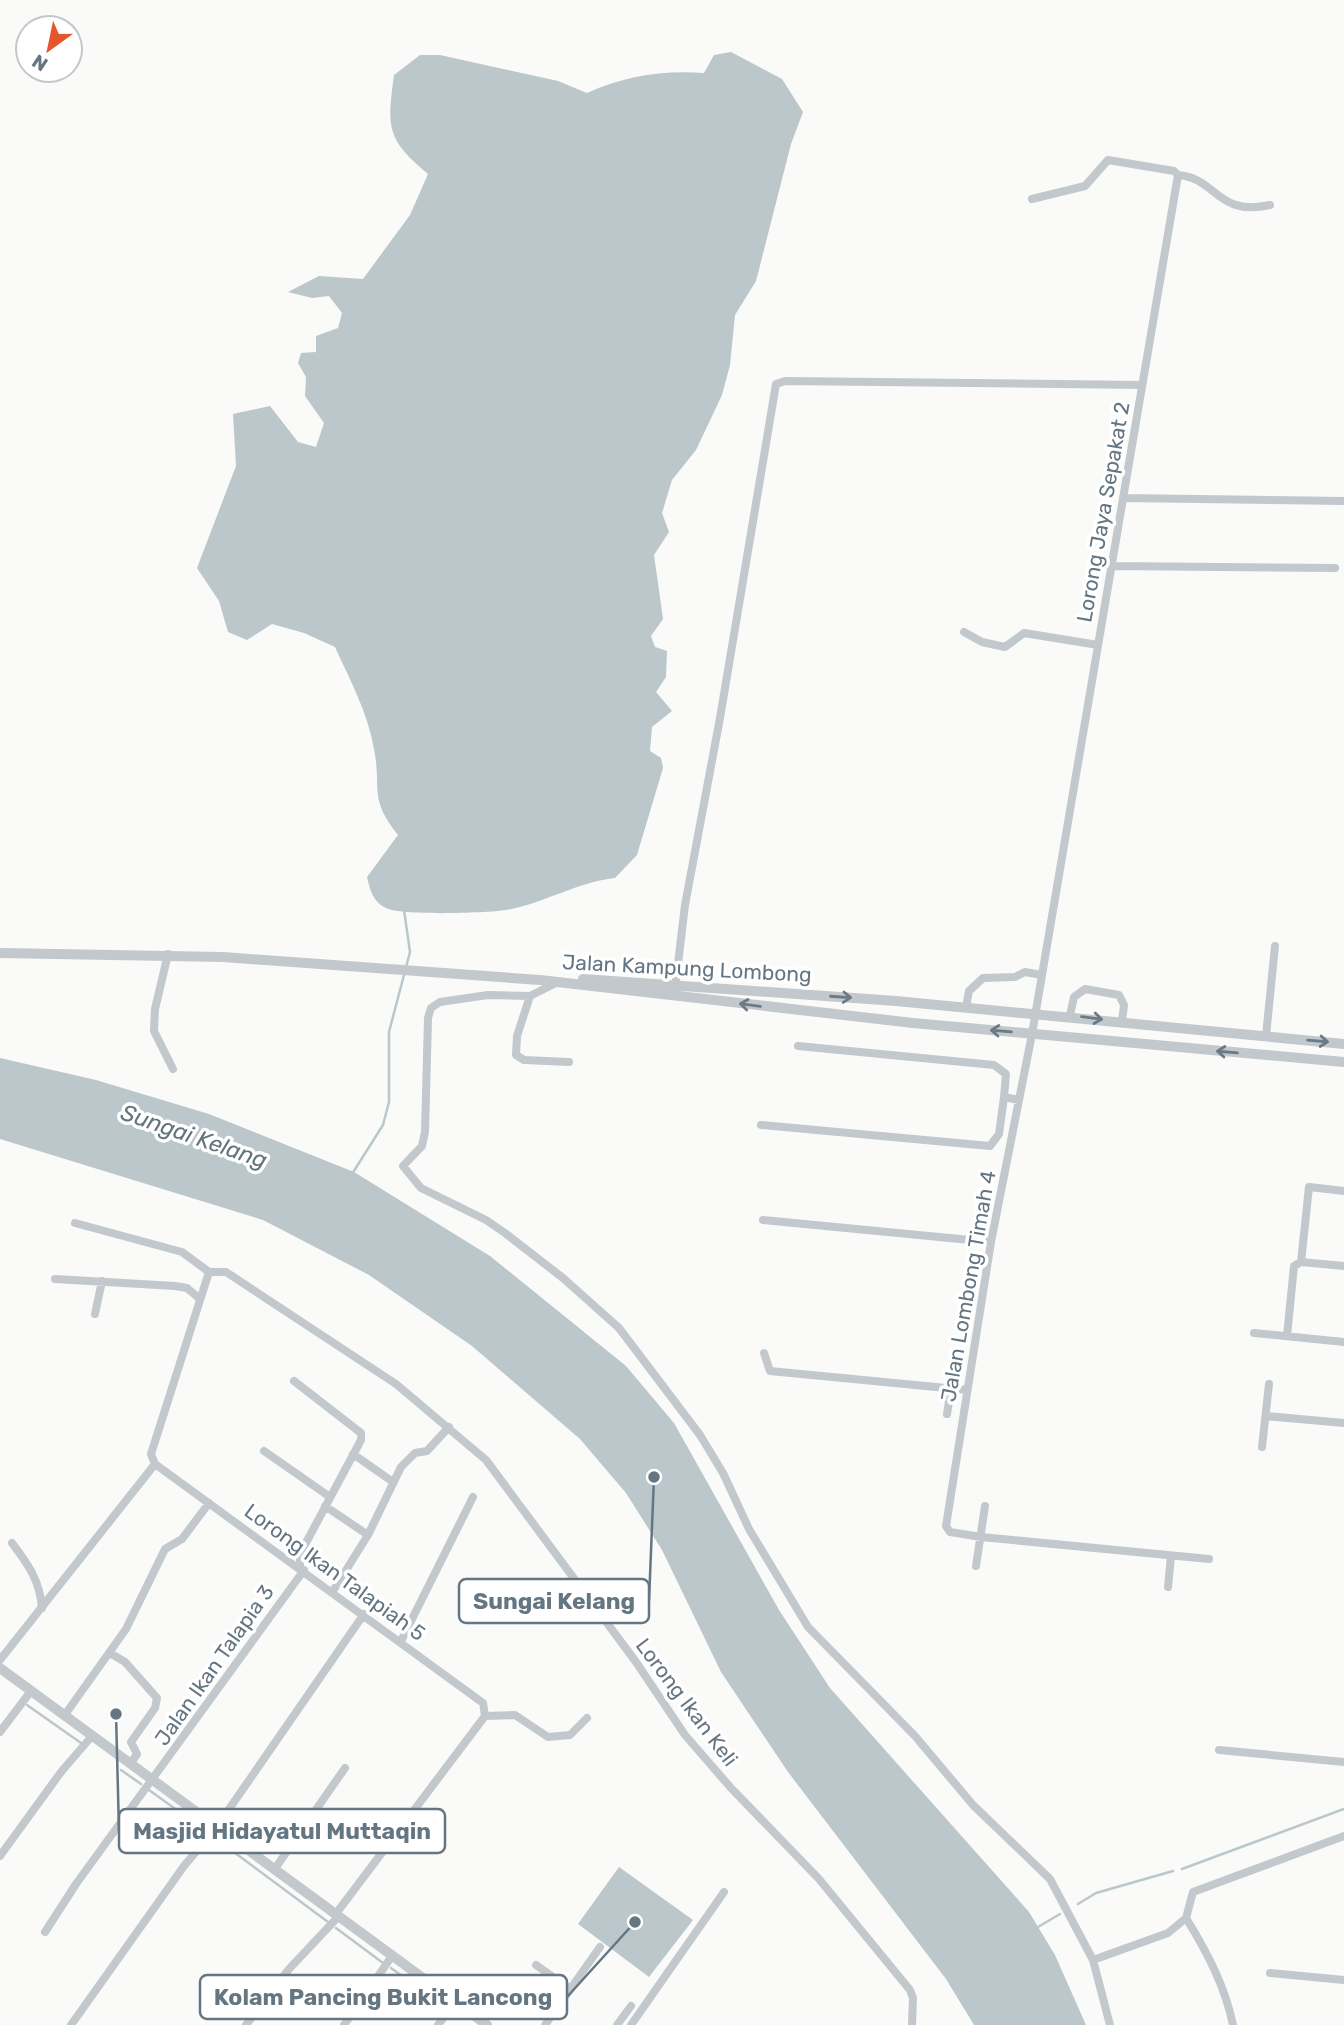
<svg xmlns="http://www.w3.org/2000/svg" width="1344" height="2025" viewBox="0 0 1344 2025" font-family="Rubik,sans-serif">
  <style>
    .water { fill: #bbc7cb }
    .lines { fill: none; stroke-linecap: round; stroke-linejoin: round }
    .stream { stroke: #bbc7cb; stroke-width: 2.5 }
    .minor { stroke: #c3c8cc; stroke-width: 8 }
    .tertiary { stroke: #c3c8cc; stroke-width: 10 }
    .oneway { stroke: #6a7a87 }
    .labels { text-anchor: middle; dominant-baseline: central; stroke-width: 7; stroke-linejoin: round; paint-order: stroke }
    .street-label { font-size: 21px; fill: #657683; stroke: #fff }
    .water-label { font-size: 23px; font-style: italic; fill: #60757c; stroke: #fff }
    .leader { fill: none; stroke: #657683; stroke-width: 2.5 }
    .callout-dot { fill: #657683; stroke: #fff; stroke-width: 2.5 }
    .callout { fill: #fff; stroke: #657683; stroke-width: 2.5 }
    .callout-label { font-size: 23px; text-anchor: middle; font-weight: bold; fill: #657683 }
  </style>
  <rect width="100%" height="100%" fill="#fafaf8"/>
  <!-- water -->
  <path class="water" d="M 731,52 L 782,79 L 803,112 L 791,144 L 756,281 L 735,315 L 730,365 L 722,395 L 696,450 L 672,480 L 662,513 L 669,532 L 654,555 L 663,619 L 651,636 L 655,647 L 667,651 L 666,677 L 656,692 L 672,711 L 652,727 L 650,751 L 661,758 L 663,768 L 637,855 L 615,878 C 577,882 543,904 506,910 C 486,913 402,916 386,908 C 373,902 370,890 367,877 L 398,835 C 368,797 382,790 374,749 C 368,713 350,680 335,647 L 304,633 L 272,624 L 247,640 L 228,632 L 219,601 L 197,568 L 236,466 L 233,414 L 270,406 L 298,442 L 316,447 L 324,423 L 305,396 L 306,377 L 298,363 L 301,353 L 316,352 L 316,336 L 338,328 L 342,313 L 329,296 L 312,298 L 288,292 L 319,276 L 363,279 L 410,215 L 428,174 C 386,139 387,128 394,75 L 420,55 L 440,55 L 558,81 L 587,93 C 624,76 663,70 704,73 L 714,55 Z
    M 0,1058 L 96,1080 L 209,1114 L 354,1172 L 490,1256 L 626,1366 L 674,1423 L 779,1610 L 830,1688 L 1029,1912 L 1055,1955 L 1086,2025 L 974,2025 L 946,1979 L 788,1772 L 721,1672 L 662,1550 L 626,1493 L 580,1439 L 472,1346 L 369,1275 L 263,1220 L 0,1139 Z
    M 619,1867 L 693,1920 L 649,1977 L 578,1924 Z"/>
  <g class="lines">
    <!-- stream -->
    <path class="stream" d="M 352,1174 L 383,1125 L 389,1102 L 389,1032 L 410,952 L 404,910
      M 27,1705 L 81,1743
      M 121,1770 L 141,1784
      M 149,1790 L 206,1831
      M 211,1835 L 328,1922
      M 1182,1869 L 1344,1809
      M 1078,1904 L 1096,1893 L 1173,1871
      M 1038,1927 L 1060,1914
      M 336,1928 L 383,1963
      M 391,1968 L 416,1986"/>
    <!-- minor -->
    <path class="minor" d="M 1178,175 C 1217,178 1216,217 1270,205
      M 1032,199 L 1085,186 L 1108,160 L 1174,171 L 1178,175 L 1032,1034 L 991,1242 L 946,1526 L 950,1532 L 981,1537 L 1209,1559
      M 1123,498 L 1344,501
      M 1111,566 L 1335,568
      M 964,632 L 982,642 L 1005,647 L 1024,633 L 1098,645
      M 168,954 L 155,1009 L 154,1031 L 173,1069
      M 558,982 L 530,996 L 517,1036 L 516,1055 L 524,1060 L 569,1062
      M 675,989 L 685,905 L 720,718 L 776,384 L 785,381 L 1142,385
      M 530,996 L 488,995 L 440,1002 L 431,1008 L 428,1018 L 425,1132 L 422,1146 L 403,1166 L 421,1188 L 486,1220 L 505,1233 L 563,1278 L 619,1328 L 700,1435 L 723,1473 L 749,1529 L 808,1627 L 915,1736 L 973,1805 L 1050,1879 L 1093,1960 L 1110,2025
      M 966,1007 L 969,991 L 983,978 L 1015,977 L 1025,972 L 1042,975
      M 1070,1015 L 1074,997 L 1085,989 L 1119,995 L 1124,1005 L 1122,1022
      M 1266,1036 L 1275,946
      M 798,1046 L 994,1065 L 1006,1074 L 1004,1097 L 1019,1100
      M 761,1125 L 990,1146 L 999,1134 L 1004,1097
      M 763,1220 L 991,1242
      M 75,1223 L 182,1252 L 209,1272
      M 1301,1262 L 1309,1187 L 1344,1191
      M 1301,1262 L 1344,1266
      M 209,1272 L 226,1272 L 396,1384 L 486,1460 L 636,1662 L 685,1735 L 731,1788 L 819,1879 L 910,1990 L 913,1998 L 912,2025
      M 209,1272 L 151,1454 L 155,1464 L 483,1703 L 485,1716
      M 55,1279 L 175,1286 L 187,1288 L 200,1299
      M 95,1314 L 102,1281
      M 1254,1333 L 1344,1342
      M 1287,1336 L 1294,1266 L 1301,1262
      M 764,1353 L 770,1371 L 967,1390
      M 294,1381 L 361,1433 L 361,1440 L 300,1554 L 300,1567
      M 947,1414 L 956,1358
      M 1266,1416 L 1344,1423
      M 1262,1447 L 1269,1384
      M 264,1451 L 330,1497
      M 353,1454 L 393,1482
      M 325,1506 L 368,1535
      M 12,1543 C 28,1564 40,1581 42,1608
      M 976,1566 L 985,1506
      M 1168,1587 L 1171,1556
      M 333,1591 L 368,1535 L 401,1467 L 415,1453 L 427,1451 L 449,1427
      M 401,1641 L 473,1497
      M 110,1653 L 125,1662 L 157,1698 L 155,1708 L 131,1742 L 137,1754 L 131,1763
      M 0,1660 L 155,1464
      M 64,1716 L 126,1629 L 165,1549 L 182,1539 L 209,1503
      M 0,1732 L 31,1691
      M 1219,1750 L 1344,1762
      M 0,1856 L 61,1772 L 92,1736
      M 274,1870 L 345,1768
      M 335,1915 L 485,1716 L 515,1715 L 548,1737 L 570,1735 L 587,1718
      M 1186,1918 C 1207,1952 1225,1986 1233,2025
      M 45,1932 L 76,1884 L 304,1570
      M 1093,1960 L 1168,1933 L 1186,1918 L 1193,1892 L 1344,1836
      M 536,1965 L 570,1989
      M 1270,1973 L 1344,1980
      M 71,2025 L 184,1866 L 216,1828 L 364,1614
      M 246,2025 L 289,1969 L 338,1917
      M 344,2025 L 392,1956
      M 438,2025 L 455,2002
      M 545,2025 L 600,1947
      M 617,2025 L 631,2006
      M 631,2025 L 724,1892"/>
    <!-- tertiary -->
    <path class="tertiary" d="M 0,953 L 223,957 L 540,980 L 913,1023 L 1344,1062
      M 583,979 L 896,1001 L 1344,1044
      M 0,1668 L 487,2025"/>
  </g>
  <!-- one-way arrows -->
  <defs><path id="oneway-shaft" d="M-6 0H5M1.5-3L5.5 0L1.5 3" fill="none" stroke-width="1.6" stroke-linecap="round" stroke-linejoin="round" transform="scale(1.75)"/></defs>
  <g class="oneway">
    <use href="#oneway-shaft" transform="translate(841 997) rotate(4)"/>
    <use href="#oneway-shaft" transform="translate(750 1005) rotate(-173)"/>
    <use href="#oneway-shaft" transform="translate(1092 1018) rotate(7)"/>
    <use href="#oneway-shaft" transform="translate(1001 1031) rotate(-175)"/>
    <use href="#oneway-shaft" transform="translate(1318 1041) rotate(5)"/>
    <use href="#oneway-shaft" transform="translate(1227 1052) rotate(-175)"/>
  </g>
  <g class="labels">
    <!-- street labels -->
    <g class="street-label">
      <text transform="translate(1103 512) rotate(-80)">Lorong Jaya Sepakat 2</text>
      <text transform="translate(687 968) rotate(3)">Jalan Kampung Lombong</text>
      <text transform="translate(968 1286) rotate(-80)">Jalan Lombong Timah 4</text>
      <text transform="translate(335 1572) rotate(36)">Lorong Ikan Talapiah 5</text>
      <text transform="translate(214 1665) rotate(-55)">Jalan Ikan Talapia 3</text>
      <text transform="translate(687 1702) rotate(53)">Lorong Ikan Keli</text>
    </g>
    <!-- water labels -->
    <g class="water-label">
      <text transform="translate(194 1136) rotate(19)">Sungai Kelang</text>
    </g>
  </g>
  <!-- callouts -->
  <path class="leader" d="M654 1477L649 1601M116 1714L119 1831M635 1922L567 1997"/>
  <g class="callout-dot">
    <circle cx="654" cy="1477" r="7"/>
    <circle cx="116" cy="1714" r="7"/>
    <circle cx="635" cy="1922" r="7"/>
  </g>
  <g class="callout">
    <rect x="459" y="1579" width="190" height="44" rx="7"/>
    <rect x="119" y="1809" width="326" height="44" rx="7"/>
    <rect x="200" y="1975" width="367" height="44" rx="7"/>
  </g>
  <g class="callout-label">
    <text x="554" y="1609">Sungai Kelang</text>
    <text x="282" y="1839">Masjid Hidayatul Muttaqin</text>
    <text x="383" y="2005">Kolam Pancing Bukit Lancong</text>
  </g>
  <!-- north arrow -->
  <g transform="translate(49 49) rotate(213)"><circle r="33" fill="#ffffff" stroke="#c1c8cd" stroke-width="2"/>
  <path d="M0-5L12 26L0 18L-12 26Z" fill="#e4572e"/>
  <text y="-10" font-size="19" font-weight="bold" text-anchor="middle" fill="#657683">N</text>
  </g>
</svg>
